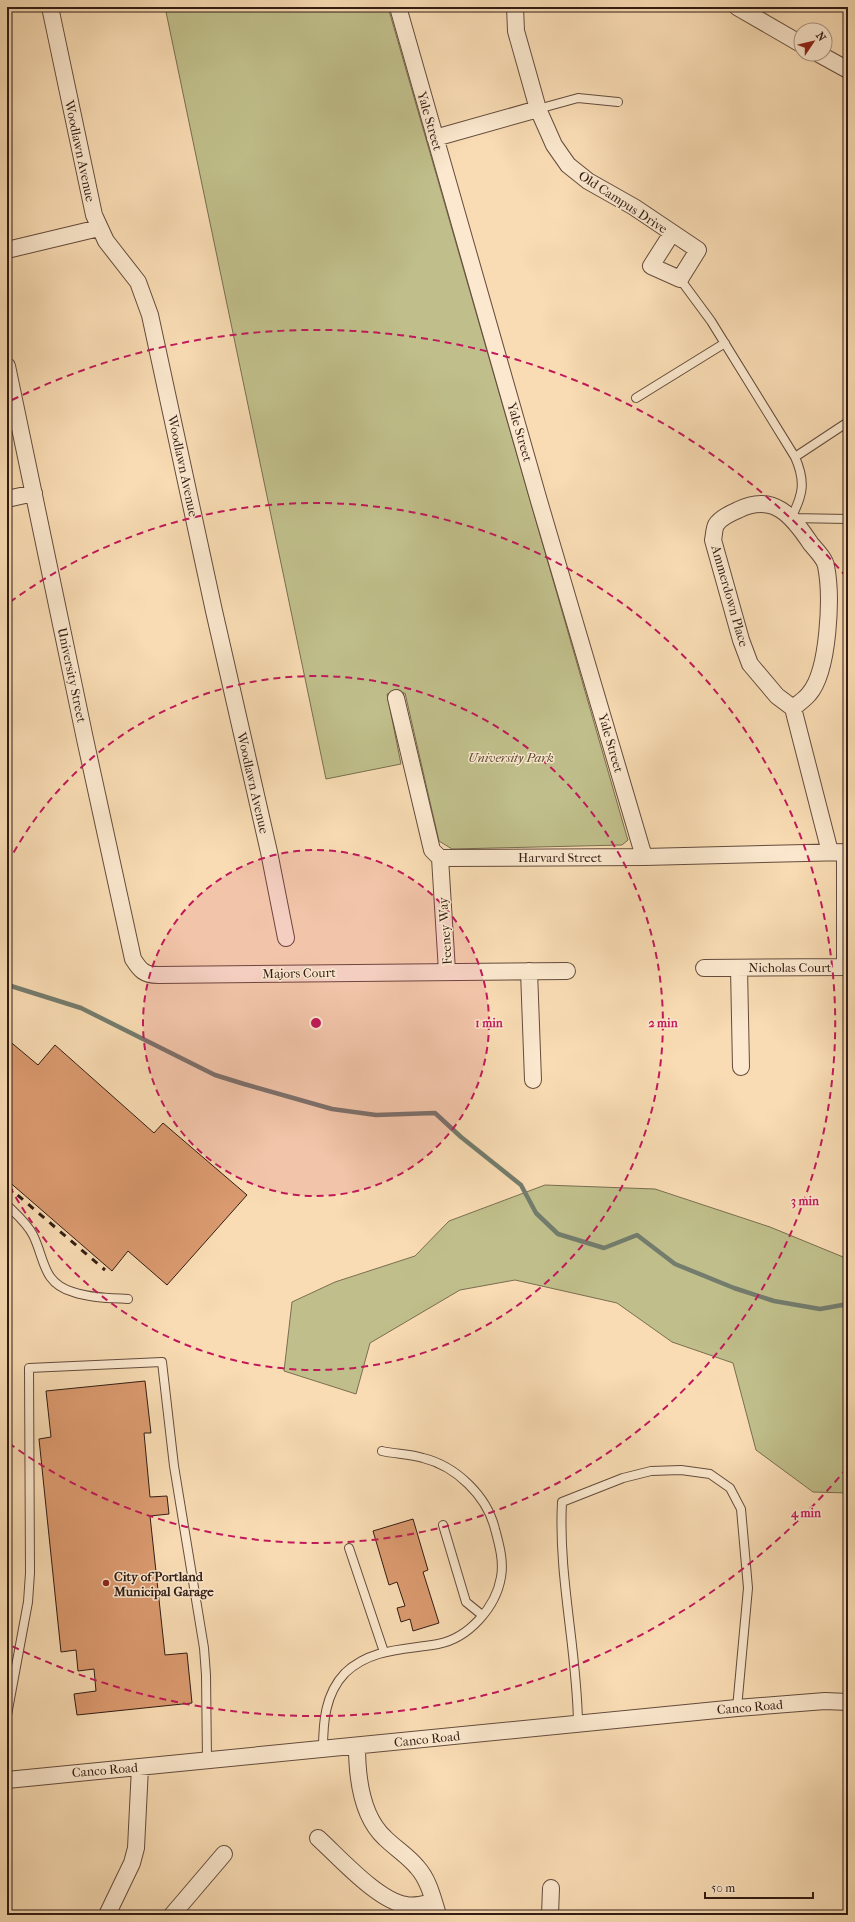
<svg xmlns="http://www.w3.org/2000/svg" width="855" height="1922" viewBox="0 0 855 1922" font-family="'IM FELL French Canon',serif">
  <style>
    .green { fill: #c0bf8b; stroke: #796e50 }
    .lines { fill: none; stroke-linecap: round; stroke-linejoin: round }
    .stream { stroke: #737c6d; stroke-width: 4.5 }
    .building { fill: #db9a6f; stroke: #321c14 }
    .service-casing { stroke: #644c3c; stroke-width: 10 }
    .minor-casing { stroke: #644c3c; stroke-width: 18 }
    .service { stroke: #fbe8ce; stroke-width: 8 }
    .minor { stroke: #fbe8ce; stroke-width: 16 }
    .rail { stroke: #321c14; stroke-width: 3; stroke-dasharray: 7 7; stroke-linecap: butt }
    .ring { fill: none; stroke: #c2185b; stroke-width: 2; stroke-dasharray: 7 5 }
    .poi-dot { fill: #8f2418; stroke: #fbe8ce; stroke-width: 1.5 }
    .labels { text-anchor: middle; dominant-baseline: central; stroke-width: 3; stroke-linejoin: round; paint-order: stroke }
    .street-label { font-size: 13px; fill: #321c14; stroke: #fbe8ce }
    .park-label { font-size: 13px; font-style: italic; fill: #5d4d38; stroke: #fbe8ce }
    .poi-label { font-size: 13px; font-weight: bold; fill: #321c14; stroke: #fbe8ce; text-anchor: start }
    .centre { fill: #c2185b; stroke: #fbe8ce; stroke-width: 2 }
    .ring-label { font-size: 12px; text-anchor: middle; font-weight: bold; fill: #c2185b; stroke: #fbe8ce; stroke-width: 3; stroke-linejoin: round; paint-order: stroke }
  </style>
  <rect width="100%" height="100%" fill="#f9dcb4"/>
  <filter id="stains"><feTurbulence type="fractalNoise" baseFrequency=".005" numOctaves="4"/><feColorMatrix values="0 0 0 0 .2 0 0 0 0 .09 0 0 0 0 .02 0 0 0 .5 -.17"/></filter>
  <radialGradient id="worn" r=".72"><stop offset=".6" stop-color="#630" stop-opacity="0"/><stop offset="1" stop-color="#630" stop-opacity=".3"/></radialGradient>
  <!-- green -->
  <path class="green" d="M 165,7 L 388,7 L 627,837 L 628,840 L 622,845 L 452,849 L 439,841 L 405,693 L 387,694 L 401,764 L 326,779 Z
    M 545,1185 L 655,1189 L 770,1227 L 848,1259 L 848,1493 L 813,1492 L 756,1450 L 733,1363 L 672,1342 L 617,1303 L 515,1280 L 460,1290 L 370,1343 L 356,1394 L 284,1371 L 292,1302 L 335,1282 L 415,1256 L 449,1221 Z"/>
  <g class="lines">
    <!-- stream -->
    <path class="stream" d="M 11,986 L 81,1008 L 215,1075 L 244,1084 L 332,1109 L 376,1115 L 435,1113 L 461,1137 L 521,1185 L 536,1213 L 558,1234 L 604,1248 L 637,1235 L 675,1264 L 734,1288 L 774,1301 L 820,1309 L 848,1304"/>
  </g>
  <!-- building -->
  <path class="building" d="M 7,1039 L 38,1065 L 55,1045 L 154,1133 L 163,1123 L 247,1195 L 167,1285 L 128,1251 L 112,1271 L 7,1180 Z
    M 145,1381 L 151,1433 L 144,1433 L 150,1497 L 167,1496 L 169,1514 L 150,1516 L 165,1655 L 187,1653 L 192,1703 L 77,1715 L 74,1694 L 96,1691 L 94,1669 L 78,1671 L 76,1650 L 61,1652 L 39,1439 L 51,1437 L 46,1391 Z
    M 413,1519 L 428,1570 L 423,1572 L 439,1623 L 413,1631 L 410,1619 L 401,1622 L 397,1608 L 405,1606 L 397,1582 L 389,1585 L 373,1531 Z"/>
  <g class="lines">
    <!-- service casing -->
    <g class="service-casing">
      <path id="service" d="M 538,109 L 578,98 L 618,102
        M 680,279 L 711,321 L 795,457 C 806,482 803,495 791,518 L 848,519
        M 636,398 L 725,343
        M 795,457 L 848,422
        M 7,1205 C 16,1214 27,1223 33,1235 C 45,1259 42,1283 73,1292 C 91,1298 110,1298 128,1299
        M 443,1525 L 466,1602 L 482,1615
        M 349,1548 L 384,1652
        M 7,1715 L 28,1602 L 30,1573 L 29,1368 L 162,1362 L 174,1466 L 204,1648 L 206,1675 L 207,1760
        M 578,1723 C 577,1649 558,1576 562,1502 L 623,1478 L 651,1471 L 681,1470 L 710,1474 L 730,1488 L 741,1509 L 748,1588 L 737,1708
        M 323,1750 C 323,1722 325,1694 345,1673 C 371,1648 405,1650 438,1644 C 469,1638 496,1607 501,1577 C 504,1561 499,1544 495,1529 C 487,1496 456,1466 423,1458 C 410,1454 395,1454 382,1451"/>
    </g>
    <!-- minor casing -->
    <g class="minor-casing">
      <path id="minor" d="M 50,7 L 94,215 L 106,241 L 138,282 L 150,315 L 214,611 L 269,852 L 286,938
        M 398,7 L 539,501 L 644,857
        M 515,7 L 516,31 L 538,109 L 554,145 L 568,165 L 588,181 L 634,207 L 698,250 L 680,279 L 651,266 L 672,233
        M 737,7 L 801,44
        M 819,54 L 848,70
        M 435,138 L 538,109
        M 7,250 L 99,228
        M 7,366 L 85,739 L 133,959 C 140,970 144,975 158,975 L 567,971
        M 7,499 L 34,493
        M 396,698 L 432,850 L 440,858 L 644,857 L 848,852
        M 793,708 C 798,704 805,699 809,694 C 829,671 832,596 826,566 C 825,559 816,550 811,544 C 793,517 774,492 738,510 C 731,513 720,518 716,525 C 714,529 714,536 713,540 L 741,640 L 750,664 L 777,696 L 793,708 L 830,852
        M 440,858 L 447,971
        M 845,967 L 845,852
        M 704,968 L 848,967
        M 739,968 L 741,1067
        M 529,971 L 533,1080
        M 357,1746 C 357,1777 361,1816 385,1838 C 395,1848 408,1856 417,1867 C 429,1880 433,1899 438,1915
        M 7,1780 L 737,1708 L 825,1701 L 848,1702
        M 318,1838 C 339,1857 378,1901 406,1905 C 415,1907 424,1904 433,1902
        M 107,1915 L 132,1863 L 136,1848 L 140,1767
        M 172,1915 L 224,1854
        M 550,1915 L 551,1888"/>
    </g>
    <!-- service -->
    <use href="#service" class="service"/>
    <!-- minor -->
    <use href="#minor" class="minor"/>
    <!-- rail -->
    <path class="rail" d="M 7,1186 L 105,1270"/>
  </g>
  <!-- distance rings -->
  <circle cx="316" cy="1023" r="173" fill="#c2185b" fill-opacity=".12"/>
  <g class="ring">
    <circle cx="316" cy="1023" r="173"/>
    <path d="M8 863A347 347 0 1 1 8 1183"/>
    <path d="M10 602A520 520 0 1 1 10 1444"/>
    <path d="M847 1468A693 693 0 0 1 12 1646M12 400A693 693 0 0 1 847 578"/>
  </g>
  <!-- markers -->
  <circle class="poi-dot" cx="106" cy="1583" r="4"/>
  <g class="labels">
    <!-- street labels -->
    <g class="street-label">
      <text transform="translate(430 121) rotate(74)">Yale Street</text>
      <text transform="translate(80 151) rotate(78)">Woodlawn Avenue</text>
      <text transform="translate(623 202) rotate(33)">Old Campus Drive</text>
      <text transform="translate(520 432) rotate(74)">Yale Street</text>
      <text transform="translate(183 466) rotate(78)">Woodlawn Avenue</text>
      <text transform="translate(730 596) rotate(74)">Ammerdown Place</text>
      <text transform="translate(72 675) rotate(78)">University Street</text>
      <text transform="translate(611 743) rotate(74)">Yale Street</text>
      <text transform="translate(253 783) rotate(77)">Woodlawn Avenue</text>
      <text x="560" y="857">Harvard Street</text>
      <text transform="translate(445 931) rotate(-94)">Feeney Way</text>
      <text x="790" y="967">Nicholas Court</text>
      <text transform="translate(299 973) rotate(-1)">Majors Court</text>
      <text transform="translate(750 1707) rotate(-5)">Canco Road</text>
      <text transform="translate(427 1739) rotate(-6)">Canco Road</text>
      <text transform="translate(105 1770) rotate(-5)">Canco Road</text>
    </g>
    <!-- park labels -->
    <g class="park-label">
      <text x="511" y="757">University Park</text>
    </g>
    <!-- poi labels -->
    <g class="poi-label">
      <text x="114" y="1576">City of Portland<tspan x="114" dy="15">Municipal Garage</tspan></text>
    </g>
  </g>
  <circle cx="316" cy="1023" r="6" class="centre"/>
  <g class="ring-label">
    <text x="489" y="1027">1 min</text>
    <text x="663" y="1027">2 min</text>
    <text x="805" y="1205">3 min</text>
    <text x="806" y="1517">4 min</text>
  </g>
  <!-- margin -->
  <rect width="855" height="1922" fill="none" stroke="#f9dcb4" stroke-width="24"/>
  <rect x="8" y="8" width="839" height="1906" fill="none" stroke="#321c14" stroke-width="2"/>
  <rect x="12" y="12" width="831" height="1898" fill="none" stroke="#321c14"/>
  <!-- north arrow -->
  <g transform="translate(813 42) rotate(55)"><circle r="19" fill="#fbe8ce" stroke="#ab9684"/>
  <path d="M0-3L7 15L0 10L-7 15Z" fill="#8f2418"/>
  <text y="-6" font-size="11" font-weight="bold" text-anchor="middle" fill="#321c14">N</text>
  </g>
  <!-- scale -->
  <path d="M705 1892v6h108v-6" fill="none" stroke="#321c14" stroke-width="2"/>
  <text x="711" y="1892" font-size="12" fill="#321c14" stroke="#fbe8ce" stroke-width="3" paint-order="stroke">50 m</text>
  <rect width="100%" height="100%" filter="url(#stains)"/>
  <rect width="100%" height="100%" fill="url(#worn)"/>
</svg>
